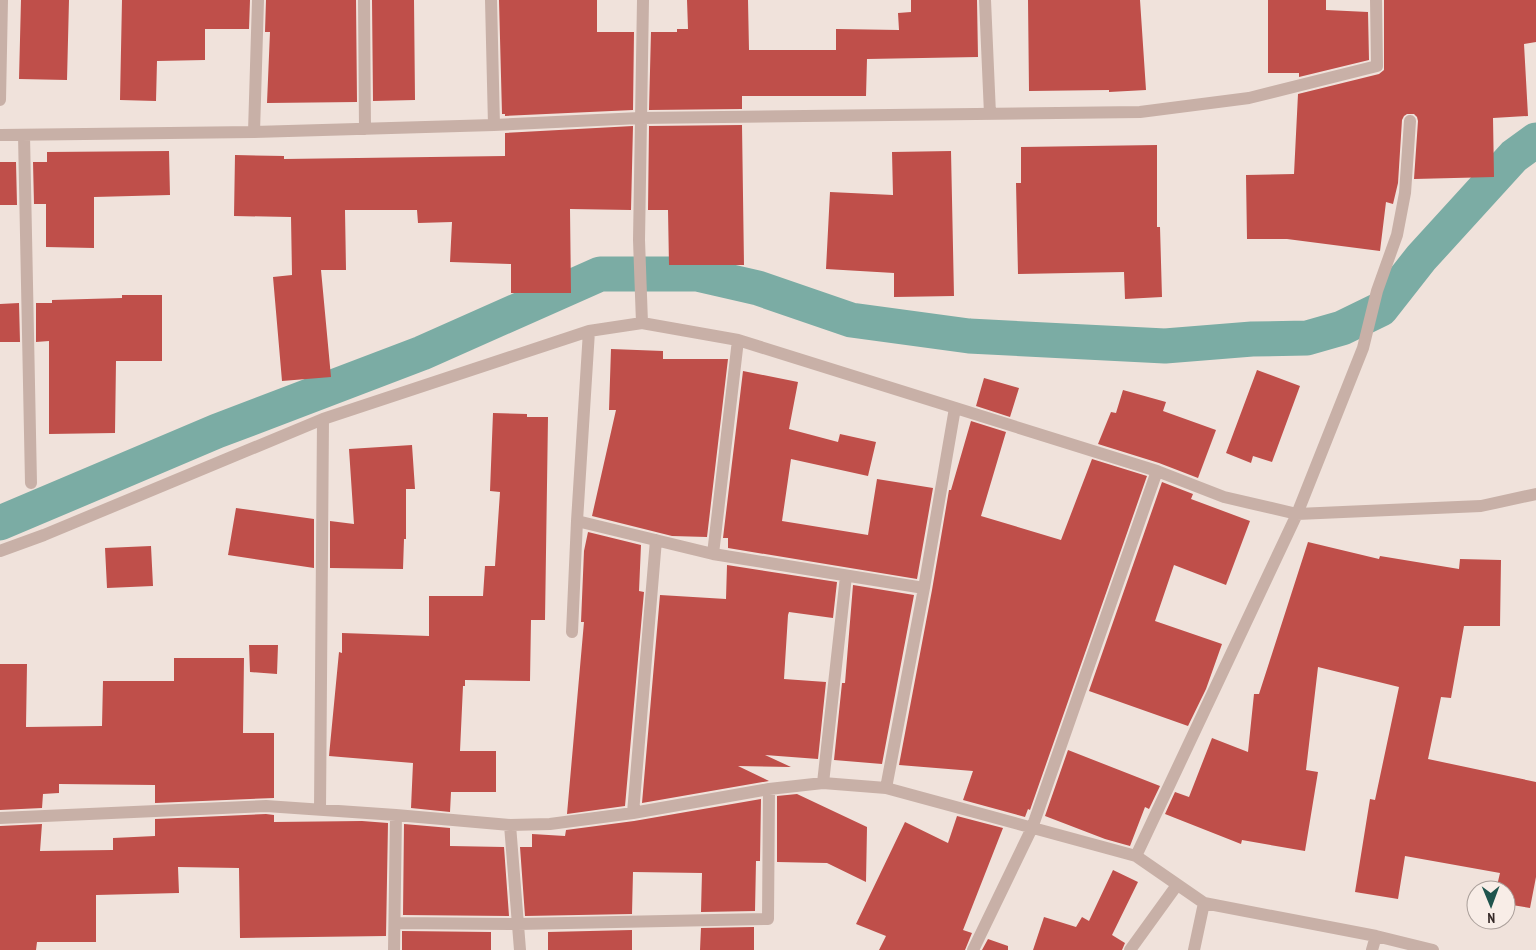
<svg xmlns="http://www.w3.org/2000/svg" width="1536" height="950" viewBox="0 0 1536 950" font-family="'PT Sans Narrow',sans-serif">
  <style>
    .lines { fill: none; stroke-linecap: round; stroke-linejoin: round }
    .canal { stroke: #7baca4; stroke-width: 35 }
    .building { fill: #bf4f4a }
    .minor { stroke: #c8b0a7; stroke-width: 12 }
  </style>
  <rect width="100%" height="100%" fill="#f0e2db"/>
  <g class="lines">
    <!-- canal -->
    <path class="canal" d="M 0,523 L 217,431 L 422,353 L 600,274 L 697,274 L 758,288 L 851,320 L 969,336 L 1165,346 L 1252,339 L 1307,338 L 1342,328 L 1381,309 L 1421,258 L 1514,156 L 1536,140"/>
  </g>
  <!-- building -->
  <path class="building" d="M 21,0 L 69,0 L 67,80 L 19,79 Z
    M 122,0 L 250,0 L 249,29 L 205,29 L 205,60 L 157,61 L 156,101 L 120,100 Z
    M 266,0 L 356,0 L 357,102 L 267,103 L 270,32 L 265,32 Z
    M 372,0 L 414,0 L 415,100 L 373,101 Z
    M 499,0 L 597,0 L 597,32 L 634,32 L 633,110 L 505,116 L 505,114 L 502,114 Z
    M 687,0 L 748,0 L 749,50 L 836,50 L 836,29 L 899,30 L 898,13 L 911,12 L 911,0 L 977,0 L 978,57 L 867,59 L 866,96 L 742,96 L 742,109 L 649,110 L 651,32 L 677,32 L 677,29 L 688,29 Z
    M 1028,0 L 1140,0 L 1146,90 L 1109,92 L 1109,90 L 1029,91 Z
    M 1268,0 L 1326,0 L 1326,10 L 1368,12 L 1369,60 L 1299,77 L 1299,73 L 1268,73 Z
    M 1384,0 L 1536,0 L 1536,42 L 1524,44 L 1528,116 L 1493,118 L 1494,177 L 1414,179 L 1418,121 L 1417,117 L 1414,114 L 1407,114 L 1404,116 L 1402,120 L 1398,183 L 1393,204 L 1386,202 L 1380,251 L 1287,239 L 1247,239 L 1246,175 L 1294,174 L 1298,94 L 1379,74 L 1384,70 Z
    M 742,125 L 744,265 L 669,265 L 668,210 L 648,210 L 649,126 Z
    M 633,126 L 631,210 L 570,209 L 571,293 L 511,293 L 511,264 L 450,262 L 452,222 L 418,223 L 417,210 L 345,210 L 346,270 L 321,270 L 331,377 L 282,381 L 273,277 L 292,275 L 291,217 L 234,216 L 235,155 L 284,156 L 284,159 L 505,156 L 505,133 Z
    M 1157,145 L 1157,227 L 1160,227 L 1162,297 L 1125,299 L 1124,272 L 1018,274 L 1016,183 L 1021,183 L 1021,147 Z
    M 169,151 L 170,195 L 94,197 L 94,248 L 46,247 L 46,204 L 34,204 L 33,162 L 47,162 L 47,152 Z
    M 951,151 L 954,296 L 894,297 L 894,273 L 826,269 L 830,192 L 893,195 L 892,152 Z
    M 0,162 L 16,162 L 17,205 L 0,205 Z
    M 122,295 L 162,295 L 162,361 L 116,361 L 115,433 L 49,434 L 49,341 L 36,342 L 36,303 L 52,303 L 52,300 L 122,298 Z
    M 19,303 L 20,342 L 0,342 L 0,304 Z
    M 611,349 L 663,351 L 663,359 L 728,359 L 707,537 L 672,536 L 592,516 L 616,410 L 609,410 Z
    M 1257,370 L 1300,386 L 1272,462 L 1253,456 L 1251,463 L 1226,453 Z
    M 743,371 L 798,382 L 789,429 L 838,442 L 840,434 L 876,442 L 868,476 L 791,459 L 782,521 L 868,535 L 877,479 L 933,488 L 917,579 L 728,548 L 728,538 L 723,538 Z
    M 984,378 L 1019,388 L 1010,417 L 976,406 Z
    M 1123,390 L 1166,402 L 1163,411 L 1216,430 L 1198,478 L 1159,463 L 1098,444 L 1111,412 L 1116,413 Z
    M 493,413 L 527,414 L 527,417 L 548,417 L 545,620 L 531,620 L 530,681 L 465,680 L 465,686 L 463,686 L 460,751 L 496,751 L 496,792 L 451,792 L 450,812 L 411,808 L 413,763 L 329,756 L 339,652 L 342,653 L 342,633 L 429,636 L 429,596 L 483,596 L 485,566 L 495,566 L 500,492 L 490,491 Z
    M 971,421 L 1006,432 L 981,516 L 1061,540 L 1092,459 L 1147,476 L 1030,810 L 1028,809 L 1025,817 L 963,800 L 973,771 L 899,765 L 932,590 L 949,490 L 951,490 Z
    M 412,445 L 415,489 L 406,489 L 406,539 L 404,539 L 403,569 L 330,568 L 330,521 L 354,524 L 349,449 Z
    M 1162,482 L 1193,494 L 1191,499 L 1250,521 L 1226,585 L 1174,565 L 1155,621 L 1222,644 L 1206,689 L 1188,726 L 1089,691 Z
    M 236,508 L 314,519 L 314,568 L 228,555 Z
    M 588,532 L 641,545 L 639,591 L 644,592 L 625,806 L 567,814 L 584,622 L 581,622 L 584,551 Z
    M 1308,542 L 1379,559 L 1380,556 L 1459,569 L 1460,559 L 1501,560 L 1500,626 L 1464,626 L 1451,698 L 1441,697 L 1428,759 L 1536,782 L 1536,877 L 1530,908 L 1506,904 L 1506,890 L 1496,890 L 1500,873 L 1405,856 L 1398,899 L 1355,892 L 1370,799 L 1375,800 L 1399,687 L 1318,667 L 1306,770 L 1318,772 L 1305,851 L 1242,840 L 1241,844 L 1165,814 L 1175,792 L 1189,797 L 1212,738 L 1248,752 L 1254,694 L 1259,694 Z
    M 151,546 L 153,586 L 107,588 L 105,548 Z
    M 727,565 L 837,582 L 833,618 L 789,612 L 788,615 L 784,679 L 826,682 L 818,759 L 765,755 L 791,767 L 738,766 L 769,781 L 642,803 L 660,595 L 726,599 Z
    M 853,585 L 914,595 L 882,764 L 834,760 L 842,683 L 845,683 Z
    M 249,645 L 278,645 L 277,674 L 250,672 Z
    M 174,658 L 244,658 L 243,733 L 274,733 L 274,798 L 155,803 L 155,785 L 59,784 L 59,793 L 43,794 L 42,808 L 0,810 L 0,664 L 27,664 L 26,727 L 102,726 L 103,681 L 174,681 Z
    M 1068,750 L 1160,786 L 1149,809 L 1145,807 L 1130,846 L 1105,839 L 1045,816 Z
    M 797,794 L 867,827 L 866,882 L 827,863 L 777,862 L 777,796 Z
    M 761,799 L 760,861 L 756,861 L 755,911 L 701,912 L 702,873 L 633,872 L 632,914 L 525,916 L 520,847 L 532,847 L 532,834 L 565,836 L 566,830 L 634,821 Z
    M 266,814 L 274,815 L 274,822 L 362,821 L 388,823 L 386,936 L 240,938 L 239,868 L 178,867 L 179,893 L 96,895 L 96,942 L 37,942 L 36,950 L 0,950 L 0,826 L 42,824 L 40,851 L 113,850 L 113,838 L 155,836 L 155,819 Z
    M 957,816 L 1003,828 L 963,930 L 972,933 L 965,950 L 879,950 L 886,936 L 856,924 L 905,822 L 948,843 Z
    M 404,824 L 450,828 L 450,846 L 504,847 L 509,916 L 403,915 Z
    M 1113,870 L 1138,882 L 1112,935 L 1125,943 L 1122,950 L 1033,950 L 1044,917 L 1076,927 L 1082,917 L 1089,921 Z
    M 754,927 L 754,950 L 700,950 L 701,928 Z
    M 632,930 L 632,950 L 548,950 L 548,932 Z
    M 402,931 L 491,932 L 491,950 L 402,950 Z
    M 988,939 L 1008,946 L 1008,950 L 982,950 Z"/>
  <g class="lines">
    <!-- minor -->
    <path class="minor" d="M 364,0 L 365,129
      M 491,0 L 494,125
      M 643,0 L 639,240 L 642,323 L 738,340 L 1157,471 L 1224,497 L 1297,514 L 1363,348 L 1377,291 L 1397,235 L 1405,193 L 1410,121
      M 985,0 L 990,114
      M 0,100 L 2,0
      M 254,132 L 258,0
      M 0,135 L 254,132 L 494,125 L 640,118 L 1140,112 L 1249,98 L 1377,66 L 1376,0
      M 24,135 L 31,483
      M 738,340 L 713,554 L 924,588 L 955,408
      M 577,521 L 713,554
      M 0,551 L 44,535 L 323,419 L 589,331 L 642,323
      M 572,632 L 577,521 L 589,331
      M 823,783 L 846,576
      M 886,788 L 924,588
      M 320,810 L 323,419
      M 633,813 L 656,540
      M 0,818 L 266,806 L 396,815 L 510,825 L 550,824 L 633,813 L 769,789 L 823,783 L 886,788 L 1136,856 L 1204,903 L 1376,936 L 1433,950
      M 510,825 L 520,950
      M 1136,856 L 1297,514 L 1481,506 L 1536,494
      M 396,923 L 518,924 L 768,919 L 769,789
      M 394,950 L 396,815
      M 973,950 L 1032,828 L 1157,471
      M 1130,950 L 1177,885
      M 1194,950 L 1204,903
      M 1372,950 L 1376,936"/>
  </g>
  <!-- north arrow -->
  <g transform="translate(1491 905) rotate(179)"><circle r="24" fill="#f8ede7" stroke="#aa9f9a"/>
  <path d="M0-4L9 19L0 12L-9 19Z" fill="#1f544d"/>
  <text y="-8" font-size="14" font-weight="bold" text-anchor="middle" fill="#352927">N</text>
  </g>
</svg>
